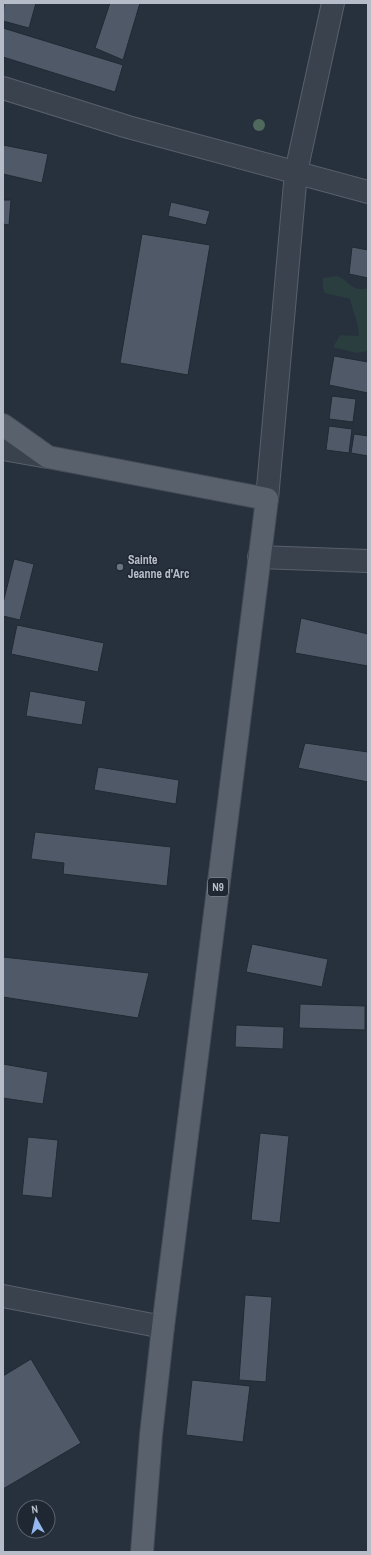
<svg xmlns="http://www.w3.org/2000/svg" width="371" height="1555" viewBox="0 0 371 1555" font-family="'Archivo Narrow',sans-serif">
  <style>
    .green { fill: #2a3d3f }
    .building { fill: #505967; stroke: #212934 }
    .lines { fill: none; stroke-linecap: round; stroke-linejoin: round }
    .minor-casing { stroke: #58606b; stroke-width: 24 }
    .major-casing { stroke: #434b56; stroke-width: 24 }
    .minor { stroke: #3a424d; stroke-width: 22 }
    .major { stroke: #59616d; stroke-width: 22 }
    .tree { fill: #4f695d }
    .worship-dot { fill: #6b7280; stroke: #1f2732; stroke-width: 1.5 }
    .labels { text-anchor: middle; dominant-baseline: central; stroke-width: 3; stroke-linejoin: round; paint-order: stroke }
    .shield { fill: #1f2732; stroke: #89909b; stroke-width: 1 }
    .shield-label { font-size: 11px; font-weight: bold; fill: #b6bdc8 }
    .poi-label { font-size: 12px; font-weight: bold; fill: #b6bdc8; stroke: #1f2732; text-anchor: start }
  </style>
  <rect width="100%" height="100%" fill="#27303d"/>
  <!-- green -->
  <path class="green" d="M 337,276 C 350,281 352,293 368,288 L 368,351 L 357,353 L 333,347 L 340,335 L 359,336 C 359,322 353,313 350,299 L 325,293 L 323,289 L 323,278 Z"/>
  <!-- building -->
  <path class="building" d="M 4,3 L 36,3 L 29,28 L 3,21 Z
    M 110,3 L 140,3 L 123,60 L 95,48 Z
    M 3,28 L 123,65 L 115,92 L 3,57 Z
    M 3,145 L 48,154 L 42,183 L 3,174 Z
    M 3,200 L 11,200 L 9,225 L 3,224 Z
    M 171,202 L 210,211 L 206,225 L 168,216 Z
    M 142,234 L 210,245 L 188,375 L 120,363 Z
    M 352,247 L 368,250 L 368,278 L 349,274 Z
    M 334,356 L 368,362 L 368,393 L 329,385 Z
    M 332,396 L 356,399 L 353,422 L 329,419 Z
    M 329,426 L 352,429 L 349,453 L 326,450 Z
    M 354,434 L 368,436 L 368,456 L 351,453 Z
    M 14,559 L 34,564 L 20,620 L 3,616 L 3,603 Z
    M 301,618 L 368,634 L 368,666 L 295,653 Z
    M 17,625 L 104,643 L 98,672 L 11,654 Z
    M 30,691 L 86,701 L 82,725 L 26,716 Z
    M 305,743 L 368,752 L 368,782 L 298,768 Z
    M 98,767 L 179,780 L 176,804 L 94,790 Z
    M 35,832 L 171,847 L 167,886 L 63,874 L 64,863 L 31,859 Z
    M 252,944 L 328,959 L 322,987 L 246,972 Z
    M 3,957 L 149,973 L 138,1018 L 3,997 Z
    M 300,1004 L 365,1006 L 365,1030 L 299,1028 Z
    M 236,1025 L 284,1027 L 283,1049 L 235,1047 Z
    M 3,1064 L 48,1072 L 43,1104 L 3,1098 Z
    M 260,1133 L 289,1136 L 280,1223 L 251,1220 Z
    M 28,1137 L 58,1140 L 52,1198 L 22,1195 Z
    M 245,1295 L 272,1297 L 266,1382 L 239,1380 Z
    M 31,1359 L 81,1443 L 3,1489 L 3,1376 Z
    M 192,1380 L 250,1386 L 243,1442 L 186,1435 Z"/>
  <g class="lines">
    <!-- minor casing -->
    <g class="minor-casing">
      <path id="minor" d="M 3,88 L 128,127 L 368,192
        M 3,449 L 48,457
        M 267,499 L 296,172 L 333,3
        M 259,557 L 368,561
        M 3,1296 L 163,1327"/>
    </g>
    <!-- major casing -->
    <g class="major-casing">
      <path id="major" d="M 3,425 L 48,457 L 267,499 L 163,1327 L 151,1435 L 142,1552"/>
    </g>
    <!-- minor -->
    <use href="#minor" class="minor"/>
    <!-- major -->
    <use href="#major" class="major"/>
  </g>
  <!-- trees -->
  <circle class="tree" cx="259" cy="125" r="6"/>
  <!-- markers -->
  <circle class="worship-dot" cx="120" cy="567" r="4"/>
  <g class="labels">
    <!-- shield labels -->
    <rect class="shield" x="208" y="878" width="20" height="18" rx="3"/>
    <g class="shield-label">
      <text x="218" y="887">N9</text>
    </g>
    <!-- poi labels -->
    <g class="poi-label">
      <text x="128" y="560">Sainte<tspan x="128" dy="14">Jeanne d'Arc</tspan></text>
    </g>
  </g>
  <!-- border -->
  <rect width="371" height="1555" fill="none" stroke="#b6bdc8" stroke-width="8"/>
  <!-- north arrow -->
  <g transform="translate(36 1519) rotate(352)"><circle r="19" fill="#1f2732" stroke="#5b636e"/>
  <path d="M0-3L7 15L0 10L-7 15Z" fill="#94b8ef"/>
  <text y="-6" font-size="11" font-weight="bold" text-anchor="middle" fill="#b6bdc8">N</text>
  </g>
</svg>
